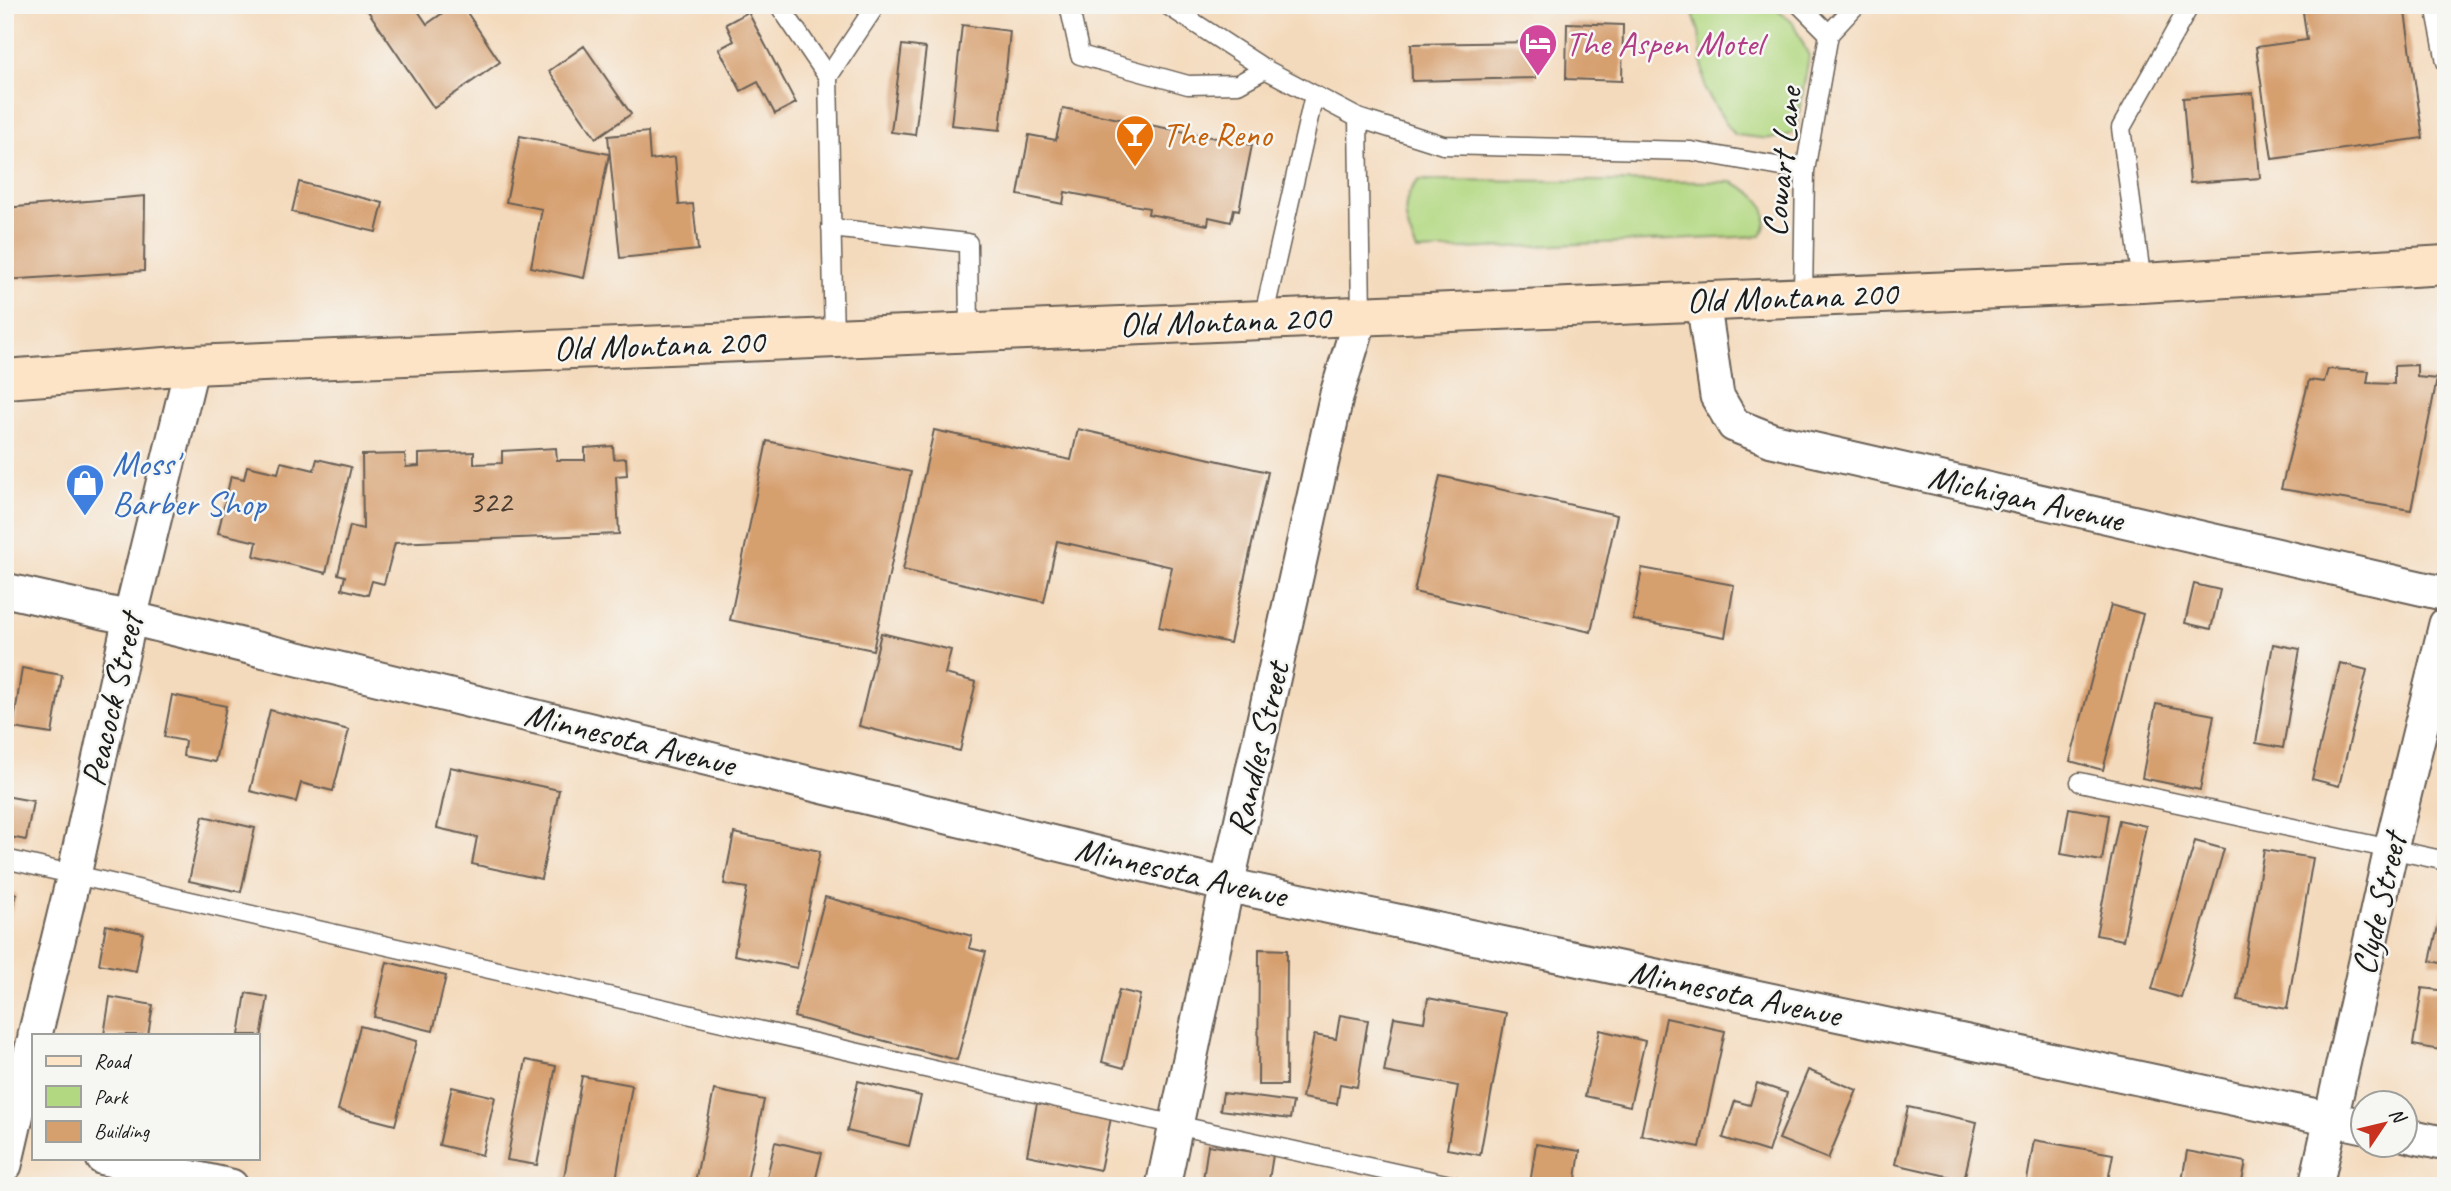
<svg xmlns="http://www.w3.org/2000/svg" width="2451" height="1191" viewBox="0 0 2451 1191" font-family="Caveat,sans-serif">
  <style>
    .green { fill: #b2d881; stroke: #677a4e; stroke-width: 2 }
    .building { fill: #d69f6e }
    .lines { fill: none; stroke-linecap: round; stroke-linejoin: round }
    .service-casing { stroke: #685e54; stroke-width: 21 }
    .minor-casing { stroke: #685e54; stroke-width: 37 }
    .secondary-casing { stroke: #685e54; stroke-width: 42 }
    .service { stroke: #fff; stroke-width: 18 }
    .minor { stroke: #fff; stroke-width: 33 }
    .secondary { stroke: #fee4c6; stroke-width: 38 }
    .labels { text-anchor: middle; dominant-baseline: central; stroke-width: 5; stroke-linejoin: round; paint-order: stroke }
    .number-label { font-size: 32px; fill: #4a3d30 }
    .hotel-label { font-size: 35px; fill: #b23c85; stroke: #f6f6f2; text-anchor: start }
    .food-label { font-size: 35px; fill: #c56008; stroke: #f6f6f2; text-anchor: start }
    .street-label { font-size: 35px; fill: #1c1c1c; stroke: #f6f6f2 }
    .shop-label { font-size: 35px; fill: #366cbe; stroke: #f6f6f2; text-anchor: start }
  </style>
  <rect width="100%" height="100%" fill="#f6f6f2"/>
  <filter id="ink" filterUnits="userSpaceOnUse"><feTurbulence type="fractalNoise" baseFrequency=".0143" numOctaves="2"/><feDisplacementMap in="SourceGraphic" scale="14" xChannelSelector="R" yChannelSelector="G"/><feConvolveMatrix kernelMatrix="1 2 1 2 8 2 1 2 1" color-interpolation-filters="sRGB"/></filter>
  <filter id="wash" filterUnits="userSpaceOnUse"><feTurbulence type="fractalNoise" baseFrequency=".00686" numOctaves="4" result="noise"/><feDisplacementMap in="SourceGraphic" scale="28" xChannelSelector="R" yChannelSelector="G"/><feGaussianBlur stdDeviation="1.57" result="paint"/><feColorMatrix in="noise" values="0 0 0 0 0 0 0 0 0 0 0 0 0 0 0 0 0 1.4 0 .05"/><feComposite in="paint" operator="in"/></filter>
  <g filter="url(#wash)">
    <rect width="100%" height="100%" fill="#f4dabc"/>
    <!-- green -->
    <path class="green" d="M 1690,5 L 1771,5 L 1793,23 L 1809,56 L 1796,131 C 1777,143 1757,137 1736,135 L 1731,131 L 1705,90 L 1699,32 Z
      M 1419,180 L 1732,182 C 1757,193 1775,207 1761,236 L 1417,251 C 1406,227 1397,201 1419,180 Z"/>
    <g id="blocks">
      <!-- building -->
      <path class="building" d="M 364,5 L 414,5 L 427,24 L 454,5 L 462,5 L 500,62 L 434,108 Z
        M 2302,5 L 2404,5 L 2423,138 L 2272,159 L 2256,47 L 2307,40 Z
        M 748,12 L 796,103 L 775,114 L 758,82 L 741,91 L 719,49 L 734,41 L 726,24 Z
        M 1567,23 L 1623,25 L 1622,81 L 1566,79 Z
        M 962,25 L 1010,31 L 1000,130 L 951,125 Z
        M 1536,42 L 1536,78 L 1412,81 L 1411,44 Z
        M 902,45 L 926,48 L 915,135 L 891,132 Z
        M 584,46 L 631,114 L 596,138 L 549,71 Z
        M 2253,93 L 2260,178 L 2190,183 L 2183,98 Z
        M 1063,108 L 1252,145 L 1239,210 L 1234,209 L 1231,222 L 1209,217 L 1208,225 L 1148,214 L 1149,208 L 1065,192 L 1063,204 L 1018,195 L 1029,135 L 1056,140 Z
        M 648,132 L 650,160 L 675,157 L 679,205 L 693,204 L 698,250 L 620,258 L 608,136 Z
        M 520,136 L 609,154 L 584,278 L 531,267 L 542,209 L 506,202 Z
        M 299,182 L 383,203 L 376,232 L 292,212 Z
        M 145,196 L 144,271 L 5,280 L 5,208 Z
        M 2417,365 L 2417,377 L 2437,379 L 2411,510 L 2281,489 L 2309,380 L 2324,382 L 2328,369 L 2369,371 L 2367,383 L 2394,384 L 2394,366 Z
        M 1078,429 L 1268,472 L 1230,643 L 1159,627 L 1172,567 L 1057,541 L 1044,602 L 903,570 L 934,430 L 1071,460 Z
        M 767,441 L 911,472 L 873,650 L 730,620 Z
        M 613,446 L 614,459 L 626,458 L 627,475 L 616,476 L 619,534 L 395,543 L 384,584 L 372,581 L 368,595 L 342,589 L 345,576 L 338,574 L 350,526 L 363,529 L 362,455 L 405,454 L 406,467 L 419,466 L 419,454 L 474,452 L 474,464 L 502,463 L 502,451 L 556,448 L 557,460 L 585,460 L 585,448 Z
        M 317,459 L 351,467 L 326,573 L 254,556 L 257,542 L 218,533 L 231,476 L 244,479 L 247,466 L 278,473 L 281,462 L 314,470 Z
        M 1440,476 L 1617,515 L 1591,632 L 1414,592 Z
        M 1642,568 L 1734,585 L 1725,637 L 1633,620 Z
        M 2194,584 L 2220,590 L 2211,629 L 2185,623 Z
        M 2111,605 L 2143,614 L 2103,770 L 2070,761 Z
        M 881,633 L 951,650 L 945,674 L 976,682 L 960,751 L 859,726 Z
        M 2273,644 L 2300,649 L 2283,748 L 2256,743 Z
        M 2340,663 L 2367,670 L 2339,786 L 2312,779 Z
        M 22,668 L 62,675 L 52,734 L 13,728 Z
        M 172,695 L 226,706 L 215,762 L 183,756 L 185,741 L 164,737 Z
        M 2156,704 L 2214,715 L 2200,790 L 2142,778 Z
        M 270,710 L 349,730 L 333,791 L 301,783 L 296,802 L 250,791 Z
        M 450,767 L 559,790 L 541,879 L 472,864 L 477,837 L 437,828 Z
        M 5,796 L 33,801 L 26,840 L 5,836 Z
        M 2069,808 L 2109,815 L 2102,861 L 2061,854 Z
        M 203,816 L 255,828 L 241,892 L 189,881 Z
        M 2119,820 L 2146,826 L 2123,940 L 2096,935 Z
        M 734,833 L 820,851 L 797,968 L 734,955 L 747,888 L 724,884 Z
        M 2195,841 L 2224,849 L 2181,998 L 2152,989 Z
        M 2264,850 L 2313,858 L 2287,1009 L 2238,1000 Z
        M 5,890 L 17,894 L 6,929 L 5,928 Z
        M 2445,896 L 2446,896 L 2446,964 L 2430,961 Z
        M 825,897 L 972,936 L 969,948 L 986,952 L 957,1060 L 794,1017 Z
        M 106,925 L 143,933 L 136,971 L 99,964 Z
        M 1259,949 L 1287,950 L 1286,1085 L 1258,1085 Z
        M 387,962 L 446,976 L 433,1031 L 374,1017 Z
        M 2422,988 L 2446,991 L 2446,1051 L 2413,1045 Z
        M 1119,990 L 1140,995 L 1124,1068 L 1102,1062 Z
        M 246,993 L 268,997 L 259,1050 L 257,1035 L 239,1035 Z
        M 110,997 L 153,1005 L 148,1035 L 104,1035 Z
        M 1428,998 L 1506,1013 L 1480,1155 L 1447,1149 L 1458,1086 L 1384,1072 L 1394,1017 L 1424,1022 Z
        M 1340,1015 L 1368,1020 L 1357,1087 L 1340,1084 L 1337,1104 L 1302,1098 L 1314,1035 L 1336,1039 Z
        M 1666,1018 L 1725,1031 L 1700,1147 L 1641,1135 Z
        M 360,1026 L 417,1041 L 395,1125 L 338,1110 Z
        M 1600,1030 L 1645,1041 L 1630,1106 L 1585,1096 Z
        M 526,1060 L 556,1066 L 537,1165 L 507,1160 Z
        M 1808,1070 L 1857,1090 L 1828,1159 L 1779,1139 Z
        M 582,1076 L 632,1085 L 615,1186 L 581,1186 L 563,1183 Z
        M 858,1081 L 921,1096 L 909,1146 L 847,1131 Z
        M 1757,1083 L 1787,1093 L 1768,1152 L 1723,1138 L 1735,1101 L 1750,1105 Z
        M 452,1087 L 495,1097 L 482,1155 L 439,1145 Z
        M 714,1090 L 764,1100 L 746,1186 L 713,1186 L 695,1182 Z
        M 1223,1093 L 1293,1102 L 1290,1119 L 1220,1110 Z
        M 1037,1103 L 1111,1118 L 1100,1170 L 1027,1155 Z
        M 1908,1107 L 1977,1122 L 1964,1180 L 1895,1164 Z
        M 2034,1140 L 2113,1154 L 2107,1186 L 2026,1186 Z
        M 775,1142 L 822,1153 L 814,1186 L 765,1186 Z
        M 1536,1144 L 1580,1151 L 1575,1186 L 1530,1184 Z
        M 1208,1145 L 1273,1155 L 1268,1186 L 1202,1186 Z
        M 2187,1151 L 2246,1162 L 2241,1186 L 2181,1186 Z"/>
    </g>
  </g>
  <g filter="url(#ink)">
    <use href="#blocks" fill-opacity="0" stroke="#685e54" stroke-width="2"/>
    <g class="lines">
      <!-- service casing -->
      <g class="service-casing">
        <path id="service" d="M 779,5 L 828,77 L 876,5
          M 1069,5 L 1080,55 L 1188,85 L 1238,84 L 1265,69
          M 1167,5 L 1265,69 L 1358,118 L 1361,315
          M 1800,5 L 1829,34 L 1856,5
          M 2435,5 L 2446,62
          M 828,77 L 834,338
          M 1358,118 L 1443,145 L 1691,151 L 1805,171
          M 831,228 L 968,243 L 969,332
          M 2142,283 L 2121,128 L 2190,5
          M 1803,297 L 1805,171 L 1829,34
          M 1263,319 L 1314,95
          M 2080,782 L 2446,861
          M 5,859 L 1176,1125 L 1455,1186"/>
      </g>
      <!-- minor casing -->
      <g class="minor-casing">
        <path id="minor" d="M 1703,301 L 1717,396 L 1734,425 L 1772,440 L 2446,594
          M 5,590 L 130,618 L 1227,885 L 2364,1126
          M 35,1035 L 74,875 L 130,618 L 192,365
          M 2406,1135 L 2446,1144
          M 103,1158 L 231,1186
          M 5,1165 L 33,1044
          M 1163,1186 L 1227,885 L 1337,394 L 1361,315
          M 2316,1186 L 2391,849 L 2446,624"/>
      </g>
      <!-- secondary casing -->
      <g class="secondary-casing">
        <path id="secondary" d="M 5,379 L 192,365 L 2142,283 L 2446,265"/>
      </g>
      <!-- service -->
      <use href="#service" class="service"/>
      <!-- minor -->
      <use href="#minor" class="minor"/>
      <!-- secondary -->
      <use href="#secondary" class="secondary"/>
    </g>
  </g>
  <!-- icons -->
  <defs>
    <g id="hotel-pin" transform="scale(2.0125)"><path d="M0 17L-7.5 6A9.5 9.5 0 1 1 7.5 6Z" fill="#d1479c" stroke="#f6f6f2"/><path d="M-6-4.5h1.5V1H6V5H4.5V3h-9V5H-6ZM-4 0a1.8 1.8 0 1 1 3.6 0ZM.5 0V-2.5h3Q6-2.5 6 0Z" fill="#fff"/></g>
    <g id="bar-pin" transform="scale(2.0125)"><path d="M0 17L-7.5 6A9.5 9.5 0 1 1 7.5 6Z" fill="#e8710a" stroke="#f6f6f2"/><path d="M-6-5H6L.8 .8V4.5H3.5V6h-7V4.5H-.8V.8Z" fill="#fff"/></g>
    <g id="shop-pin" transform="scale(2.0125)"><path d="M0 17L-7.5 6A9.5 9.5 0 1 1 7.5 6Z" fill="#3f7fe0" stroke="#f6f6f2"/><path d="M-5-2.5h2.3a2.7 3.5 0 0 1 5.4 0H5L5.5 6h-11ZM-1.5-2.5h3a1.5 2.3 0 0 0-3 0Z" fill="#fff"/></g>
  </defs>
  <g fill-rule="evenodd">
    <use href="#hotel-pin" x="1538" y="43"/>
    <use href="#bar-pin" x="1135" y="134"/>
    <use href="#shop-pin" x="85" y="483"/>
  </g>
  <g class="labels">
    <!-- number labels -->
    <g class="number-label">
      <text x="490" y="501">322</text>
    </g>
    <!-- hotel labels -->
    <g class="hotel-label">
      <text x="1565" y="43">The Aspen Motel</text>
    </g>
    <!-- food labels -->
    <g class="food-label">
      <text x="1162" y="134">The Reno</text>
    </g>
    <!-- street labels -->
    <g class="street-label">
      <text transform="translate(1782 162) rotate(-84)">Cowart Lane</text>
      <text transform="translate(1792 297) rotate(-2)">Old Montana 200</text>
      <text transform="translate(1225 321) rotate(-2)">Old Montana 200</text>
      <text transform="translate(659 345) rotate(-2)">Old Montana 200</text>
      <text transform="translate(2026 498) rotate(13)">Michigan Avenue</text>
      <text transform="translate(112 700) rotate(-77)">Peacock Street</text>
      <text transform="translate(630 739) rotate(14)">Minnesota Avenue</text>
      <text transform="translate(1258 749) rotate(-77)">Randles Street</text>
      <text transform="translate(1181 872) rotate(13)">Minnesota Avenue</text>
      <text transform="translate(2379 904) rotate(-77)">Clyde Street</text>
      <text transform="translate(1735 993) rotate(12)">Minnesota Avenue</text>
    </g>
    <!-- shop labels -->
    <g class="shop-label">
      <text x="112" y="463">Moss'<tspan x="112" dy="40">Barber Shop</tspan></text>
    </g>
  </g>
  <!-- margin -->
  <rect width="2451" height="1191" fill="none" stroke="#f6f6f2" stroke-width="28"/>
  <!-- legend -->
  <rect x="32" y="1034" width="228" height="126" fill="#f6f6f2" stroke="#9f9f9c" stroke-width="2"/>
  <rect x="46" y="1056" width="35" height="10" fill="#fee4c6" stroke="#9f9f9c" stroke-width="2"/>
  <text x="94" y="1068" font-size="21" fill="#1c1c1c">Road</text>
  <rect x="46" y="1086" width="35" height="21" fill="#b2d881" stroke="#9f9f9c" stroke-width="2"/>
  <text x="94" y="1104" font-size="21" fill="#1c1c1c">Park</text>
  <rect x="46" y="1121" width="35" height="21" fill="#d69f6e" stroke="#9f9f9c" stroke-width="2"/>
  <text x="94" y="1138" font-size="21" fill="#1c1c1c">Building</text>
  <!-- north arrow -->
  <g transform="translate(2384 1124) rotate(55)"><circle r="33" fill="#f6f6f2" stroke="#9f9f9c" stroke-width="2"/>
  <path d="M0-5L12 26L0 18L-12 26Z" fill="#c8321e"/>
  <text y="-10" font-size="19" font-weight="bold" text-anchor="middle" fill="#1c1c1c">N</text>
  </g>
</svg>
